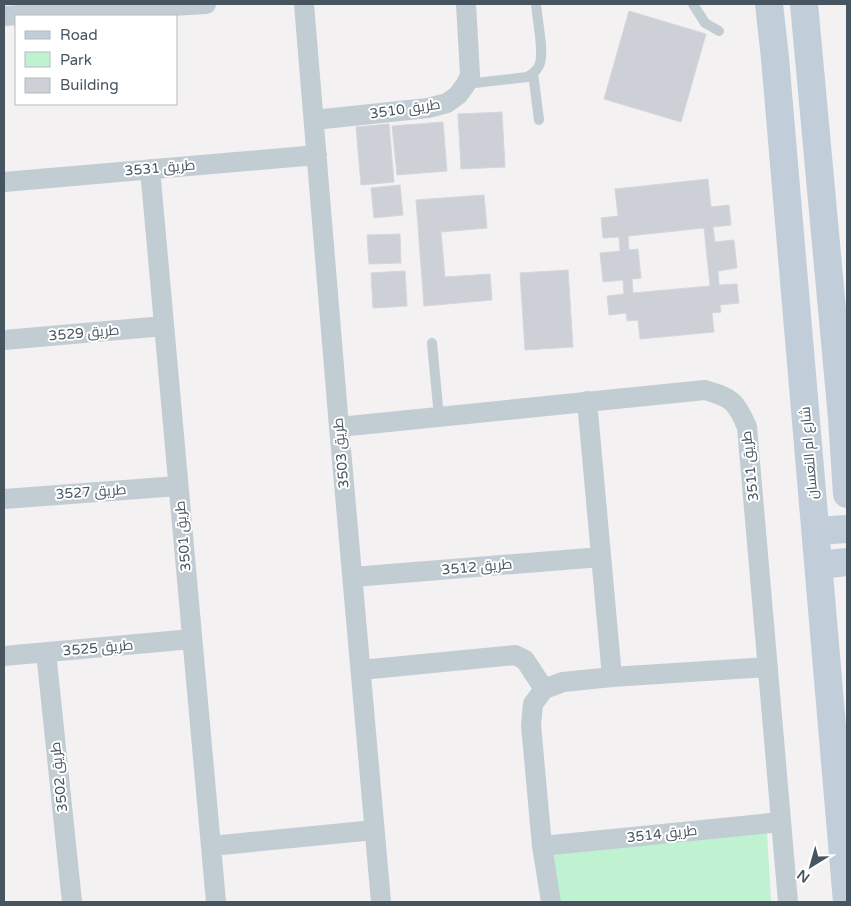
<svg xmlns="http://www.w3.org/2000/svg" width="851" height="906" viewBox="0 0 851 906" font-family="'Varela Round',Cairo,sans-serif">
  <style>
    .green { fill: #bef2d1 }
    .building { fill: #cdd0d6; stroke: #d5d7dd; fill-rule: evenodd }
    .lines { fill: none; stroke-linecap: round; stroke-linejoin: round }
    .lane { stroke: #c1ccd3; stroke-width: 10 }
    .street { stroke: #c1ccd3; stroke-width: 20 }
    .secondary { stroke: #c1cdd8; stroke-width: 28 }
    .labels { text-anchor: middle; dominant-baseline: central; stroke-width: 4; stroke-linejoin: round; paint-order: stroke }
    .street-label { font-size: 14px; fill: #475560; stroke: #fff }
  </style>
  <rect width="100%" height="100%" fill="#f3f1f1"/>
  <!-- green -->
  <path class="green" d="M 767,832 L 771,902 L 554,902 L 549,855 Z"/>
  <!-- building -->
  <path class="building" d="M 629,11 L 706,34 L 681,122 L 604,99 Z
    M 502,112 L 505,167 L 461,169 L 458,114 Z
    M 443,122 L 447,171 L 397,175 L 392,126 Z
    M 389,124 L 394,182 L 361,185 L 356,127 Z
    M 708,179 L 711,207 L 729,205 L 731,225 L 713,227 L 715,242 L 734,240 L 737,268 L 718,271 L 719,285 L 737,284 L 739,303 L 720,305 L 721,312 L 712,313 L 714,332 L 640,339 L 638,320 L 627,321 L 626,313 L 609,315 L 607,296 L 624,294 L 623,280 L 603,282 L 600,253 L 620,251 L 619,237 L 603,238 L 601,218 L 618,216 L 615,189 ZM 704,228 L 710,286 L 633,293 L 632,279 L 641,278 L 638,249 L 629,250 L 628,236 Z
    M 400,185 L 403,215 L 374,218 L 371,188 Z
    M 484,195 L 487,228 L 441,232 L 445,277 L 490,274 L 492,300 L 424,306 L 416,200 Z
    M 400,234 L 401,263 L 369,264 L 367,235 Z
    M 568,270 L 573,347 L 525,350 L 520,273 Z
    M 405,271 L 407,306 L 373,308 L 371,273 Z"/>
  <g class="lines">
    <!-- lane -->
    <path class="lane" d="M 693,4 L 705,23 L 719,31
      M 533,73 L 539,120
      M 466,84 L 527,77 C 533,74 538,70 540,63 C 544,51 537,18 536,4
      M 432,343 L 439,417"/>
    <!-- street -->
    <path class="street" d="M 304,4 L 339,427 L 381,902
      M 4,16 L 206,4
      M 314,120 L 428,108 L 447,103 L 458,95 L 466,84 L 470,75 L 466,4
      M 150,169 L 216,902
      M 4,182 L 317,155
      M 4,340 L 164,326
      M 587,401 L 612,677
      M 339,427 L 705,390 C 732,398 736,401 747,427 L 788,902
      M 4,499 L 178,486
      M 353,577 L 601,557
      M 46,652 L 72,902
      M 4,656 L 192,639
      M 361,670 L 515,655 L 525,660 L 544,689
      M 211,846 L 374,830
      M 542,846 L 781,822
      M 551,902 L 542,846 L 531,725 L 533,704 L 544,689 L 563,682 L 612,677 L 768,667"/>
    <!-- secondary -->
    <path class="secondary" d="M 769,4 L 775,58 L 847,902
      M 804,4 L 842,418 L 847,494
      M 816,531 L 847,529
      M 819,565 L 847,562"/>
  </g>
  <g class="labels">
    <!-- street labels -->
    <g class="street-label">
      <text transform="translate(405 109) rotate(-8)">طريق 3510</text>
      <text transform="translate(160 168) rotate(-5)">طريق 3531</text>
      <text transform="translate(84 333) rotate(-5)">طريق 3529</text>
      <text transform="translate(341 453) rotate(-95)">طريق 3503</text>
      <text transform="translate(809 453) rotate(-95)">شارع ام النعسان</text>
      <text transform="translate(750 466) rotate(-96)">طريق 3511</text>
      <text transform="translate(91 492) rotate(-4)">طريق 3527</text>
      <text transform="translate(183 536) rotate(-95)">طريق 3501</text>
      <text transform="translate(477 567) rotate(-5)">طريق 3512</text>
      <text transform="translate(98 648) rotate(-5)">طريق 3525</text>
      <text transform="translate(59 777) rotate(-96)">طريق 3502</text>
      <text transform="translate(662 834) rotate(-6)">طريق 3514</text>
    </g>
  </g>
  <!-- border -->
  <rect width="851" height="906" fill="none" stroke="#475560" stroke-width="10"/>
  <!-- legend -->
  <rect x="15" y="15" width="162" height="90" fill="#ffffff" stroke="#b5bbbf"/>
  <rect x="25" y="31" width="25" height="8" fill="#c1cdd8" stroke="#b5bbbf"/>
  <text x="60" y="40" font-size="15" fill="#475560">Road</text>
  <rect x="25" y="52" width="25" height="15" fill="#bef2d1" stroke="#b5bbbf"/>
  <text x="60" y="65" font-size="15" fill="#475560">Park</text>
  <rect x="25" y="78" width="25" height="15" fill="#cdd0d6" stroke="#b5bbbf"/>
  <text x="60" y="90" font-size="15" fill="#475560">Building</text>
  <!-- north arrow -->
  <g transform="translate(811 866) rotate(217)" stroke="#ffffff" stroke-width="4" paint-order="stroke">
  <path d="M0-4L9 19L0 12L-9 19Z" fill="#475560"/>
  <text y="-8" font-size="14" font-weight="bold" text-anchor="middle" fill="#475560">N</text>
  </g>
</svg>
